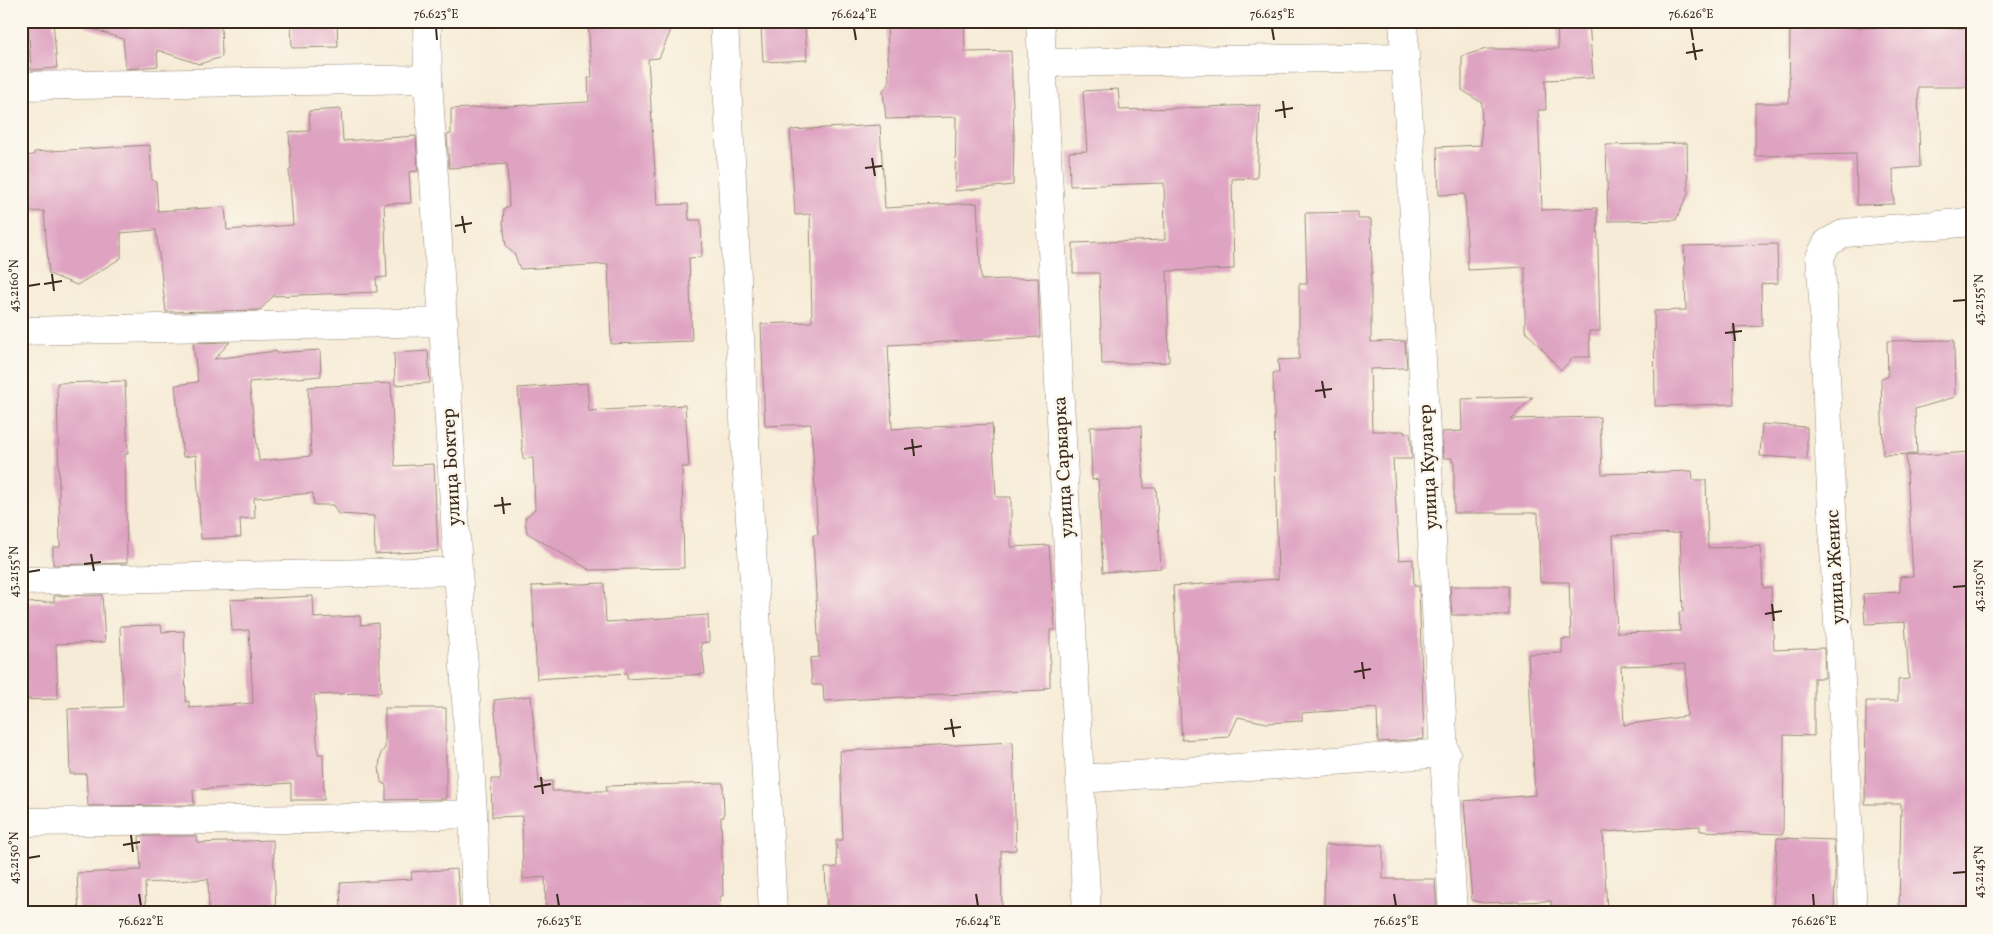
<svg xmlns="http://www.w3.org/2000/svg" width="1993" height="934" viewBox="0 0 1993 934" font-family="Vollkorn,serif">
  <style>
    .building { fill: #dfa3c2; fill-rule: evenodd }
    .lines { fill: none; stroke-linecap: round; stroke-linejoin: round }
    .street-casing { stroke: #988a7a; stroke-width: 29 }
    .street { stroke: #fff; stroke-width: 28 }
    .ticks { fill: none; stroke: #3b2a1e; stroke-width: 2 }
    .labels { text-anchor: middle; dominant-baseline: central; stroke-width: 5; stroke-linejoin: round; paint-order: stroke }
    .street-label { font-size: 19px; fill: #3b2a1e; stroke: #fbf7ec }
    .neatline { fill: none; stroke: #3b2a1e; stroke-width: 2 }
    .ticks-label { font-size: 12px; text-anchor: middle; fill: #3b2a1e }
  </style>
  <rect width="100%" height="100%" fill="#fbf7ec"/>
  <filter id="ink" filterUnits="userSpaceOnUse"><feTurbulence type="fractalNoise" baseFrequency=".02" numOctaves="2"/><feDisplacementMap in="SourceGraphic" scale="10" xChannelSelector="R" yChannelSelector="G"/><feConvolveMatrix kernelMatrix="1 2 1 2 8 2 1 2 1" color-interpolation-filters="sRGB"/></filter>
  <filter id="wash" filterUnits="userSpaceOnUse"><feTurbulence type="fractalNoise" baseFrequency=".0096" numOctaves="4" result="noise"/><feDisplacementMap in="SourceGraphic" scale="20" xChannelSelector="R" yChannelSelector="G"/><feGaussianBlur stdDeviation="1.12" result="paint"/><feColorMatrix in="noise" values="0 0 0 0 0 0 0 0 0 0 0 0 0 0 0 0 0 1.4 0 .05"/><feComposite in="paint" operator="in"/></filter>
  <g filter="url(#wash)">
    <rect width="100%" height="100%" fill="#f6ebd6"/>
    <g id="blocks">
      <!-- building -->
      <path class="building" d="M 28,21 L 53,21 L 57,68 L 31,70 Z
        M 85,21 L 221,21 L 222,57 L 199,64 L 157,50 L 158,66 L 126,69 L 123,39 L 84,26 Z
        M 291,21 L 337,21 L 338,47 L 292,48 Z
        M 588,21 L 675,21 L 659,58 L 648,59 L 657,205 L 688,204 L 689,220 L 701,220 L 702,257 L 689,258 L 692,341 L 611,344 L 608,264 L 520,269 L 515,255 L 506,246 L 503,223 L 504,209 L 509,206 L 507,164 L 449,168 L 447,135 L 451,134 L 451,109 L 589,102 L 588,78 L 592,78 Z
        M 887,21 L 964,21 L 965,52 L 1011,51 L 1014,137 L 1013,185 L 955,191 L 956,117 L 886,119 L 883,90 L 889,84 Z
        M 1557,21 L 1589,21 L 1593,78 L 1545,80 L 1546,110 L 1538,110 L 1542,210 L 1597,208 L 1600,331 L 1589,331 L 1590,357 L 1574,357 L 1561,370 L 1525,330 L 1525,267 L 1468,270 L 1465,194 L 1439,195 L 1437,147 L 1481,145 L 1482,103 L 1462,90 L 1462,56 L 1486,49 L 1558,49 Z
        M 805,24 L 807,60 L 763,62 L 761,26 Z
        M 1790,27 L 1972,28 L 1972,87 L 1918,87 L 1920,167 L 1893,169 L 1894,204 L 1857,205 L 1856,154 L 1755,156 L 1755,103 L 1789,103 Z
        M 1118,89 L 1120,110 L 1260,105 L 1257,178 L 1232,179 L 1234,269 L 1167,271 L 1169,362 L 1102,364 L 1099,273 L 1073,273 L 1073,243 L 1165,240 L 1164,183 L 1070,186 L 1069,152 L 1087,151 L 1083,91 Z
        M 341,109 L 343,141 L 416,136 L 418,171 L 409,172 L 411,203 L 384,204 L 387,277 L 376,278 L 377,292 L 273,296 L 260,310 L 166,312 L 156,230 L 121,233 L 121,258 L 77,285 L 49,274 L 44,211 L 21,212 L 21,156 L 34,155 L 34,152 L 150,145 L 152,180 L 156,182 L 158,211 L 225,207 L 227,230 L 293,225 L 289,170 L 291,169 L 289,132 L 310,131 L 309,111 Z
        M 880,125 L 885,208 L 977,203 L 981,280 L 1038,278 L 1040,337 L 888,345 L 892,429 L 992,424 L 996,497 L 1011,497 L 1011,547 L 1049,545 L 1055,630 L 1050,630 L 1050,687 L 1044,688 L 1044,690 L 824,701 L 823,685 L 812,685 L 810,658 L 819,657 L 813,535 L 818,535 L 811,424 L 765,426 L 761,324 L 812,322 L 810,214 L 795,215 L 790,130 Z
        M 1687,143 L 1688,194 L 1676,220 L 1608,221 L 1606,145 Z
        M 1358,212 L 1358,219 L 1371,219 L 1372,274 L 1371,274 L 1371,342 L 1405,341 L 1407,368 L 1370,369 L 1372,431 L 1404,431 L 1404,433 L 1410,433 L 1412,459 L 1393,459 L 1399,560 L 1413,559 L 1414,586 L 1419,586 L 1424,739 L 1378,742 L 1377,708 L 1302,713 L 1302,721 L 1267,723 L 1238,717 L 1229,737 L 1182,740 L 1173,586 L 1278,579 L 1273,373 L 1279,373 L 1278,360 L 1299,359 L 1299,284 L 1307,284 L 1305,213 Z
        M 1777,244 L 1778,283 L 1761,284 L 1762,326 L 1733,327 L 1734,404 L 1655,406 L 1654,311 L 1686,310 L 1684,246 Z
        M 1954,340 L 1955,397 L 1915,409 L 1917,454 L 1883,455 L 1881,378 L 1888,377 L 1887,341 Z
        M 230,342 L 214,359 L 276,351 L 276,353 L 320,350 L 321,376 L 249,382 L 259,461 L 311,456 L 308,387 L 391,383 L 395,466 L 434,464 L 438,551 L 375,554 L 374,516 L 338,514 L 333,505 L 314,505 L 313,493 L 254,498 L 255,518 L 240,519 L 241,537 L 201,539 L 196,455 L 183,457 L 175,385 L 198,382 L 193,343 Z
        M 428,351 L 430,383 L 395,385 L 394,353 Z
        M 125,381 L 128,454 L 125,454 L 127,563 L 53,565 L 53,547 L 60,547 L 57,383 Z
        M 587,383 L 589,411 L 685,405 L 689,467 L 682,467 L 684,568 L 590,570 L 527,533 L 525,518 L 535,509 L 533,458 L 523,459 L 518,388 Z
        M 1533,397 L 1511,419 L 1600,417 L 1602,474 L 1692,471 L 1693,480 L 1706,480 L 1708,548 L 1761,546 L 1763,588 L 1771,587 L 1774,650 L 1824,648 L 1825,678 L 1814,678 L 1814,736 L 1784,735 L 1783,834 L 1700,831 L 1700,826 L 1603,832 L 1607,913 L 1552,913 L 1551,901 L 1483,903 L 1472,900 L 1464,801 L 1535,795 L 1528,654 L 1562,653 L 1562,639 L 1571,639 L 1569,582 L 1540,582 L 1538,513 L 1454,513 L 1454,461 L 1452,462 L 1452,458 L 1443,458 L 1442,432 L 1462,431 L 1461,399 ZM 1680,533 L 1683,612 L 1679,612 L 1680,631 L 1617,633 L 1613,535 ZM 1686,664 L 1687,716 L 1624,725 L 1621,666 Z
        M 1762,424 L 1807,427 L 1807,459 L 1760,456 Z
        M 1141,426 L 1144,488 L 1156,488 L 1161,568 L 1103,572 L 1098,479 L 1092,480 L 1090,427 Z
        M 1972,452 L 1972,913 L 1899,913 L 1901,804 L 1865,804 L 1866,701 L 1898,701 L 1898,680 L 1909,679 L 1905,622 L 1865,624 L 1863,594 L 1900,592 L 1900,577 L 1913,576 L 1906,456 Z
        M 604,583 L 606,622 L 708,615 L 709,642 L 701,643 L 705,674 L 627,679 L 627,673 L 537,679 L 532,586 Z
        M 1450,586 L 1509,586 L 1509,615 L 1452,615 Z
        M 102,595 L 105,642 L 56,644 L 58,699 L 21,700 L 21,603 L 54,602 L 54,596 Z
        M 313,596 L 314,618 L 360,616 L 361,625 L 378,623 L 381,692 L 314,695 L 318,754 L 323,754 L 324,800 L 291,800 L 291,783 L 193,790 L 194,805 L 88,806 L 86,774 L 70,774 L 68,709 L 123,707 L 120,626 L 161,625 L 162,632 L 184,631 L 186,702 L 189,701 L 189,708 L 253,703 L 249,630 L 232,631 L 230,600 Z
        M 531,696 L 539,782 L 552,781 L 552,791 L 607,791 L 606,786 L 723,783 L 724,817 L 721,817 L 723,896 L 720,896 L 721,913 L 546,913 L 545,877 L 523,879 L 522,816 L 492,817 L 491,779 L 501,779 L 494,700 Z
        M 385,708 L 446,708 L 446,799 L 386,800 L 386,785 L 381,782 L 379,767 L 381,753 L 385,748 Z
        M 1013,742 L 1016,850 L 1001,851 L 1002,913 L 827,913 L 825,868 L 837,867 L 836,840 L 843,840 L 840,751 Z
        M 139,836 L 196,836 L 198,843 L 273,840 L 276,913 L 209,913 L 208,879 L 145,883 L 146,913 L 79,913 L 77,873 L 141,870 Z
        M 1777,838 L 1834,840 L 1835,877 L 1834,913 L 1773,913 Z
        M 1325,845 L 1383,845 L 1383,879 L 1435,879 L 1437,913 L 1324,913 Z
        M 457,869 L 460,913 L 341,913 L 340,883 L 412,879 L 411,872 Z"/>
    </g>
  </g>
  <g filter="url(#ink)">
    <use href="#blocks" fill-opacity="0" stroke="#988a7a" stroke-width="1"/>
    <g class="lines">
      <!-- street casing -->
      <g class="street-casing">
        <path id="street" d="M 427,21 L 428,79 L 473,814 L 476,913
          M 724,21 L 746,458 L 764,736 L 773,913
          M 1040,21 L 1087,913
          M 1403,21 L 1453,913
          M 1042,63 L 1405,57
          M 21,86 L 428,79
          M 21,331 L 444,322
          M 21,581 L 458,571
          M 1080,779 L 1446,753
          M 21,822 L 314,819 L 473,814
          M 1853,913 L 1829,451 L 1823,298 L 1820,257 L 1827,243 L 1845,233 L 1972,222"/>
      </g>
      <!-- street -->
      <use href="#street" class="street"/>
    </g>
  </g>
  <!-- ticks -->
  <path class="ticks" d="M 436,28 L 437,40M 854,28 L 856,40M 1272,28 L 1274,40M 1691,28 L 1693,40M 1693,43 L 1696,60M 1686,53 L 1703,50M 1283,101 L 1285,118M 1275,111 L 1293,108M 872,158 L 875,176M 865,168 L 882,166M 462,216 L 465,233M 455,226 L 472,223M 52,274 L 54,291M 44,284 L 62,281M 28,286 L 40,284M 1953,301 L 1966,300M 1733,323 L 1735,341M 1725,333 L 1742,331M 1322,381 L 1325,398M 1315,391 L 1332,389M 912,439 L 914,456M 904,449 L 922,446M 502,497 L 504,514M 494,506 L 511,504M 91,554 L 94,571M 84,564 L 101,562M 28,572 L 40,570M 1953,587 L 1966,586M 1772,604 L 1774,621M 1765,614 L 1782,611M 1362,662 L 1364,679M 1354,672 L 1371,669M 951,719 L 954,737M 944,729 L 961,727M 541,777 L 543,794M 534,787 L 551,784M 131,835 L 133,852M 123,845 L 140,842M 28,858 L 40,856M 1953,873 L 1966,872M 139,894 L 141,906M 557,894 L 559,906M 976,894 L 978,906M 1394,894 L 1396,906M 1813,894 L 1814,906"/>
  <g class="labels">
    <!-- street labels -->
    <g class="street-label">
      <text transform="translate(452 467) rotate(-93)">улица Боктер</text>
      <text transform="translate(1064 467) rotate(-93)">улица Сарыарка</text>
      <text transform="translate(1429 467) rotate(-93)">улица Кулагер</text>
      <text transform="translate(1836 567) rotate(-93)">улица Женис</text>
    </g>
  </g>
  <!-- margin -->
  <rect width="1993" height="934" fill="none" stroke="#fbf7ec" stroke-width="55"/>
  <rect x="28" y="28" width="1938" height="878" class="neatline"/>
  <g class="ticks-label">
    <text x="436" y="18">76.623°E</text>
    <text x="854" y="18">76.624°E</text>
    <text x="1272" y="18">76.625°E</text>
    <text x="1691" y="18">76.626°E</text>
    <text transform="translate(14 286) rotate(-90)" y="4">43.2160°N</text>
    <text transform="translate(1979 300) rotate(-90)" y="4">43.2155°N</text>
    <text transform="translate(14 572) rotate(-90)" y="4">43.2155°N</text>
    <text transform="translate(1979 586) rotate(-90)" y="4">43.2150°N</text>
    <text transform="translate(14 858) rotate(-90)" y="4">43.2150°N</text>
    <text transform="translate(1979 872) rotate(-90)" y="4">43.2145°N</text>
    <text x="141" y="925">76.622°E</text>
    <text x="559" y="925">76.623°E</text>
    <text x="978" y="925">76.624°E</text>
    <text x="1396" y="925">76.625°E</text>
    <text x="1814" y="925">76.626°E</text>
  </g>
</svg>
